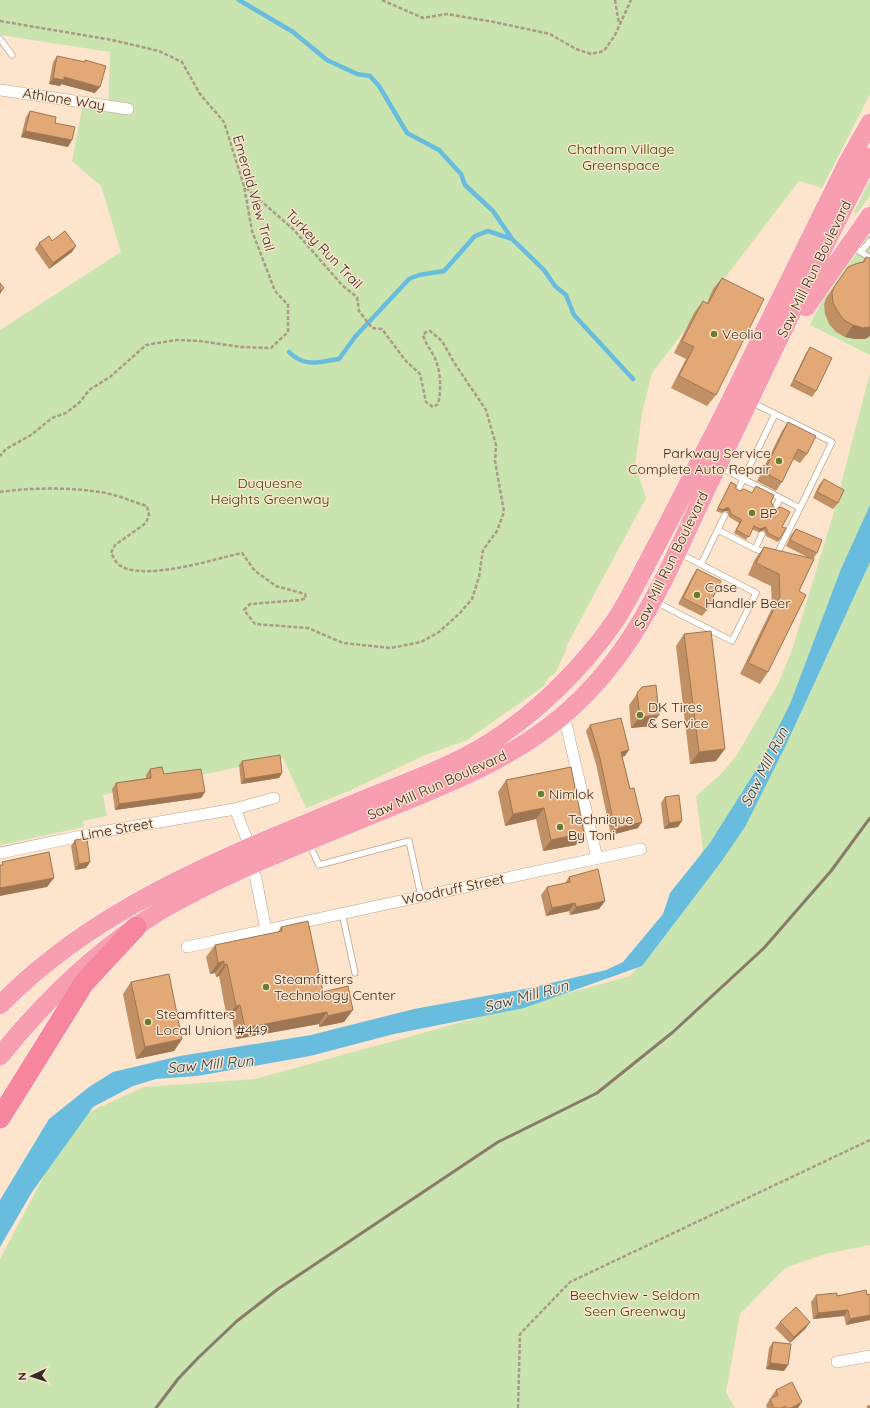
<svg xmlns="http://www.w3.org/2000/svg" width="870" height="1408" viewBox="0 0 870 1408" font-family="Quicksand,sans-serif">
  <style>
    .green { fill: #cae4af }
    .water { fill: #68bdde }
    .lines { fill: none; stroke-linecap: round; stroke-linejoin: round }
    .stream { stroke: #68bdde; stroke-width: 4.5 }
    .service-casing { stroke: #b9a28b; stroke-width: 7 }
    .minor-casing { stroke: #b9a28b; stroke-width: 12 }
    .trunk-casing { stroke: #fff; stroke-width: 20 }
    .motorway-casing { stroke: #fff; stroke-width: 22 }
    .path { stroke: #ac9987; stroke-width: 2.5; stroke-dasharray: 4 2; stroke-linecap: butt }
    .service { stroke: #fff; stroke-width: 5.5 }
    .minor { stroke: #fff; stroke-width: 11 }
    .trunk { stroke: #f79eb0; stroke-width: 19 }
    .motorway { stroke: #f5869d; stroke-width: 21 }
    .rail { stroke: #8a7a6a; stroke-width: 3 }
    .wall { fill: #c29065 }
    .shaded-wall { fill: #9e7653 }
    .building { fill: #e2a876; stroke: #9e7653 }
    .poi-dot { fill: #677e30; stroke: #fde4cc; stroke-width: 1.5 }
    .labels { text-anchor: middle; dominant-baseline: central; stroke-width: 3; stroke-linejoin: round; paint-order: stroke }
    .street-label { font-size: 14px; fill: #352b22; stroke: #fde4cc }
    .park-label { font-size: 14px; fill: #2d4800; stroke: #fde4cc }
    .poi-label { font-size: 14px; fill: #352b22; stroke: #fde4cc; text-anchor: start }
    .water-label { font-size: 15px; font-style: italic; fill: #133a49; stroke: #fde4cc }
  </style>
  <rect width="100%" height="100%" fill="#fde4cc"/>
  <!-- green -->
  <path class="green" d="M 0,0 L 870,0 L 870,94 L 822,188 L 799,181 L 652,373 L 642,413 L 635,465 L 646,498 L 566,647 L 567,648 L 555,674 L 549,677 L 544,686 L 467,740 L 423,756 L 349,791 L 306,808 L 283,758 L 103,795 L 107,816 L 83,821 L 84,827 L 0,845 L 0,330 L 121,252 L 101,186 L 72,161 L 82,108 L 108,112 L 110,52 L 0,35 Z
    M 870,179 L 870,196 L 856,214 L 854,212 Z
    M 870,204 L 870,355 L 810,325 Z
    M 870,373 L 870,1245 L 825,1254 L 785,1268 L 740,1314 L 726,1392 L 735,1408 L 0,1408 L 0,1259 L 74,1119 L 144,1087 L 255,1079 L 630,976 L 661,942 L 703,849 L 696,796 L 722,773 L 736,756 L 778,684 L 792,650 L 833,515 Z"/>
  <!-- water -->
  <path class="water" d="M 870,505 L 870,562 L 785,747 L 745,827 L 721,862 L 642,966 L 524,1008 L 394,1034 L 310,1056 L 197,1076 L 156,1079 L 133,1086 L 93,1107 L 32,1192 L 0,1247 L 0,1200 L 49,1119 L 89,1087 L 113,1072 L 180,1056 L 311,1035 L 414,1009 L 530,988 L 606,970 L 623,962 L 663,914 L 670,893 L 710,843 L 761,762 L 790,704 L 841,569 Z"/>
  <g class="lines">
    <!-- stream -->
    <path class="stream" d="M 239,0 L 293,32 L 327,60 L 357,74 L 370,76 L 379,86 L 407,133 L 439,150 L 461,174 L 465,185 L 493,211 L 512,239
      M 289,352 C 305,368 319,362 339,359 L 355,337 L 409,279 L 419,275 L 444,271 L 475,236 L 488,231 L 512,239 L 544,270 L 555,286 L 566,295 L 574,315 L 633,379"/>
    <!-- service casing -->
    <g class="service-casing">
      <path id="service" d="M 0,39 L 12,55
        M 852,246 L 870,258
        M 861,252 L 870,241
        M 751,402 L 832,442 L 800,508
        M 738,490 L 775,414
        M 775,508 L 780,498
        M 718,530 L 755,549 L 776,556 L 800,508 L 720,467
        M 755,549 L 762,534
        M 701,564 L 725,515
        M 656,602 L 732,641 L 756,593 L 679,553
        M 309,843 L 319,865 L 409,841 L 421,896
        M 342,913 L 355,973"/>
    </g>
    <!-- minor casing -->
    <g class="minor-casing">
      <path id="minor" d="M 0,90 L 128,109
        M 564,715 L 597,858
        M 235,809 L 250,847
        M 0,853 L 95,833 L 235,809 L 274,798
        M 253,864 L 266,930
        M 187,947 L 641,849
        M 837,1362 L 870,1356"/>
    </g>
    <!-- trunk casing -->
    <g class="trunk-casing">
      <path id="trunk" d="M 806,307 L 870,216
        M 0,1005 C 98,904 231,855 358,802 C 402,784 449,768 489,743 C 538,712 582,668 615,621 C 633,593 647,562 663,533 C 684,492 705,451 726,410 C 766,327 807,245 848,162 L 870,123
        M 0,1056 C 45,1000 98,949 160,911 C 226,872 299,845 369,816 C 436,788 505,764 561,717 C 642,650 671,560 716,469 C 767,365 815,259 870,157"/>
    </g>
    <!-- motorway casing -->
    <g class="motorway-casing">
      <path id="motorway" d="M 0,1118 L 84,983 L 136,927"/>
    </g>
    <!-- path -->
    <path class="path" d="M 382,0 L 423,18 L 447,14 L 494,22 L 550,34 L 576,49 L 591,54 L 604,51 L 615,35 L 631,0
      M 615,0 L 619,24
      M 0,21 L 112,40 L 159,51 L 182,62 L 200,94 L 224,122 L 244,186 L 252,231 L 275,291 L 288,305 L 288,332 L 271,348 L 241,347 L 200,341 L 176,340 L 146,345 L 110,377 L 89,390 L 80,402 L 66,413 L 52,418 L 31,435 L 6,449 L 0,456
      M 0,492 C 32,487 84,487 114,495 C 125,498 136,503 147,506 L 149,515 L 146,523 L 115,545 L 111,553 C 113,556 115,561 118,564 C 141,583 214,559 242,553 L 255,571 L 276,586 L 305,594 L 306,598 L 301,600 L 250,604 L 244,610 L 255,624 L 308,628 L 343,643 L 391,648 L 421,642 L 439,632 L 460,613 L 472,599 L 479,577 L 483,550 L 497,531 L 504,512 L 495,461 L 496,445 L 486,410 L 455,364 L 442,341 L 430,331 L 426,332 L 423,335 C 426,346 434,353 437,364 C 441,376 441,392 438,404 L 433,407 L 426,402 L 420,374 L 405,360 L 382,329 L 372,328 L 359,311 L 357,297 L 342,285 L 294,230 L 244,186
      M 518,1408 L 520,1334 L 570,1282 L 870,1140"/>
    <!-- service -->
    <use href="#service" class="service"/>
    <!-- minor -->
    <use href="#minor" class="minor"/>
    <!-- trunk -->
    <use href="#trunk" class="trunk"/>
    <!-- motorway -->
    <use href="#motorway" class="motorway"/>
    <!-- rail -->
    <path class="rail" d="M 156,1408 L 178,1379 L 198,1358 L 237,1321 L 278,1289 L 498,1142 L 597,1093 L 673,1032 L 764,948 L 831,871 L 870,818"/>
  </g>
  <!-- wall -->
  <path class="wall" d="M 57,56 L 84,62 L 85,60 L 95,93 L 61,84 L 60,86 L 49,84 L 53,62 Z
    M 30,111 L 68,147 L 21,137 L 26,117 Z
    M 52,241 L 72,252 L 49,269 L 35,249 L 39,243 Z
    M 866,257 L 870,258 L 870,336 L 865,339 L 855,339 L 845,337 L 836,332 L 829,324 L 825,314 L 824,304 L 826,298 L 848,267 L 862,262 Z
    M 722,278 L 716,395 L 707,406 L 671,388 L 686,359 L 674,353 L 694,313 L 703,301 L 707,303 L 713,289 Z
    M 810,347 L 816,391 L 812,397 L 790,386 L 806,353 Z
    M 788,422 L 807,454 L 800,463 L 793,459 L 782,482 L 776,491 L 757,481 L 782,431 Z
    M 824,479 L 838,503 L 833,509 L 813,498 L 819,485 Z
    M 731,482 L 736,489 L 740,491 L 752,493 L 756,486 L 771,502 L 782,527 L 780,539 L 778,542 L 766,536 L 764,530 L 758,532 L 752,529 L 746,540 L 734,533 L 739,523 L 729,517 L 727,511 L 724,511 L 721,513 L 716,511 Z
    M 796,529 L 817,553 L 813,559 L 799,591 L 768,672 L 760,684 L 740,674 L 772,608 L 771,586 L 748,575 L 755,559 L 764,547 L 811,559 L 786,546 L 791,535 Z
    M 697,569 L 707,610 L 702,616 L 678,604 L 693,575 Z
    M 684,634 L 716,761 L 690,764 L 676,646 Z
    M 642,687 L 651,726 L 631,728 L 629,705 Z
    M 590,725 L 625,756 L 622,756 L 630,789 L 638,828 L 611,835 L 596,764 L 586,731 Z
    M 242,761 L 282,773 L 279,778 L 241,784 L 239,765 Z
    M 571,767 L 576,845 L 543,851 L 536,819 L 505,826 L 498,792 L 506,780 Z
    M 150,769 L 164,774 L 205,792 L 201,798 L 115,810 L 112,789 L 116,783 L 146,778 L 146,775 Z
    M 665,797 L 678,827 L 664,829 L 661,803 Z
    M 75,840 L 90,862 L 86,868 L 75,870 L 71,846 Z
    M 569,877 L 605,901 L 599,909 L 570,915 L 569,911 L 546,916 L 541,895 L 547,887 L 565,883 Z
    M 281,927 L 323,992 L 344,1022 L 319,1027 L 319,1024 L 236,1039 L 232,1017 L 227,1018 L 219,976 L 216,977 L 215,973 L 210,974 L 206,957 L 215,945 L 278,932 Z
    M 131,982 L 182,1039 L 174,1051 L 136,1059 L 123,994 Z
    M 870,1294 L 870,1320 L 846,1325 L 844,1316 L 813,1319 L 811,1302 L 816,1295 L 837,1296 Z
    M 780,1322 L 806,1328 L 790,1343 L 775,1328 Z
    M 773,1342 L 788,1365 L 784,1371 L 766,1369 L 769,1348 Z
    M 776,1390 L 798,1408 L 767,1408 L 766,1405 L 770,1399 L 772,1398 L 771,1397 Z"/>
  <!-- shaded-wall -->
  <path class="shaded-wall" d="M 64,77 L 100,87 L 95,93 L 61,84 L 60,86 L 49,84 L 53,78 Z
    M 25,131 L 72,140 L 68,147 L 21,137 Z
    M 76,246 L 72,252 L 49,269 L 53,263 Z
    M 4,288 L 0,294 L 0,291 Z
    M 853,325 L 870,327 L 870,336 L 865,339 L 855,339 L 845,337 Z
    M 726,508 L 729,508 L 727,511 L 724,511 L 721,513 L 723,510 Z
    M 766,527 L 764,530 L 758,532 L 760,529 Z
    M 659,715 L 651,726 L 631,728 L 640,717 Z
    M 725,749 L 716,761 L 690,764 L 699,752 Z
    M 629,750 L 625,756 L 617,758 L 621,752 Z
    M 282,773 L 279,778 L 241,784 L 245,779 Z
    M 205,792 L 201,798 L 115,810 L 119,804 Z
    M 544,808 L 536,819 L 505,826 L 513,814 Z
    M 682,821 L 678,827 L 664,829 L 669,823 Z
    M 642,822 L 638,828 L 611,835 L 615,829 Z
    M 584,833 L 576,845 L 543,851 L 551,840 Z
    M 90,862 L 86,868 L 75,870 L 79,864 Z
    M 54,878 L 47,887 L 0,896 L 0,888 Z
    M 605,901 L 599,909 L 570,915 L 576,907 Z
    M 575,903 L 569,911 L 546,916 L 552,908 Z
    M 224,961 L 215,973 L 210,974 L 218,963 Z
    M 227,964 L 219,976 L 216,977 L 224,965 Z
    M 240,1005 L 232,1017 L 227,1018 L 236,1006 Z
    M 353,1010 L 344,1022 L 319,1027 L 328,1016 Z
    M 327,1012 L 319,1024 L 236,1039 L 245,1028 Z
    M 182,1039 L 174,1051 L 136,1059 L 145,1047 Z
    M 848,1310 L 844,1316 L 813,1319 L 818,1313 Z
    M 870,1315 L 870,1320 L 846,1325 L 850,1319 Z
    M 810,1322 L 806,1328 L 790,1343 L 794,1337 Z
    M 770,1363 L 788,1365 L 784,1371 L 766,1369 Z
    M 802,1402 L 798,1408 L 791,1408 Z"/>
  <!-- building -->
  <path class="building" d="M 57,56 L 85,62 L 85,60 L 106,66 L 100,87 L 64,77 L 64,80 L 53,78 Z
    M 30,111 L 56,117 L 55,123 L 75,127 L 72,140 L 25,131 Z
    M 65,231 L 76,246 L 53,263 L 39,243 L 49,236 L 52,241 Z
    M 866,257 L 870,258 L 870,327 L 863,328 L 853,325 L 844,320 L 838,312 L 833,303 L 832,292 L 834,287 L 848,267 L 858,263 L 864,262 Z
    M 722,278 L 764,299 L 716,395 L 679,376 L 694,347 L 682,341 L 703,301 L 708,304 Z
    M 0,283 L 4,288 L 0,291 Z
    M 810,347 L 832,358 L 816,391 L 794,380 Z
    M 788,422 L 816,436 L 807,454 L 798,449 L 782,482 L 764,472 Z
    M 824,479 L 844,490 L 838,503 L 817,492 Z
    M 731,482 L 736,485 L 736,489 L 740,491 L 744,489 L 752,493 L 756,486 L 774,495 L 771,502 L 775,509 L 781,507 L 790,512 L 782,527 L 786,528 L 780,539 L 768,533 L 766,527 L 760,529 L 754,526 L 749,537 L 736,530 L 742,520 L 731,514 L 729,508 L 726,508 L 723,510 L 718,508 Z
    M 796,529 L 822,540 L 817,553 L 790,540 Z
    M 764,547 L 814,559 L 799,591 L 806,595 L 768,672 L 748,663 L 780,596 L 779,574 L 756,563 Z
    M 697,569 L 721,581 L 707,610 L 683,598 Z
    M 711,631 L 725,749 L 699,752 L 684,634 Z
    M 656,685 L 659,715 L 640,717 L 637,693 L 642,687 Z
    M 621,718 L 629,750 L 621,752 L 630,789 L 634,788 L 642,822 L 615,829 L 600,758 L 590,725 Z
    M 280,755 L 282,773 L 245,779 L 242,761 Z
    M 162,767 L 164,774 L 201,769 L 205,792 L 119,804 L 116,783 L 151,778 L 150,769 Z
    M 571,767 L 584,833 L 551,840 L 544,808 L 513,814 L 506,780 Z
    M 679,795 L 682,821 L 669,823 L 665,797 Z
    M 87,838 L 90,862 L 79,864 L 75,840 Z
    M 49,852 L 54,878 L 0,888 L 0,865 L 3,865 L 2,862 Z
    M 598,869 L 605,901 L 576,907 L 575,903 L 552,908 L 547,887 L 570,882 L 569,877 Z
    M 308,921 L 323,992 L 348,986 L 353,1010 L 328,1016 L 327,1012 L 245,1028 L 240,1005 L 236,1006 L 227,964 L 224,965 L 224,961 L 218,963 L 215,945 L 282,931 L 281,927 Z
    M 169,974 L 182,1039 L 145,1047 L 131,982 Z
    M 866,1290 L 867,1295 L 870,1294 L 870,1315 L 850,1319 L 848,1310 L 818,1313 L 816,1295 L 837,1293 L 837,1296 Z
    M 796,1307 L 810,1322 L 794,1337 L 780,1322 Z
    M 773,1342 L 791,1344 L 788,1365 L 770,1363 Z
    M 792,1382 L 802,1402 L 791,1408 L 786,1408 L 785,1406 L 782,1408 L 774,1408 L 770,1399 L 778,1395 L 776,1390 Z
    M 867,1406 L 870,1406 L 870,1408 L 868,1408 Z"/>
  <!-- markers -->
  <g class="poi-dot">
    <circle cx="714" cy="334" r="4"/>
    <circle cx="779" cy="461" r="4"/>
    <circle cx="752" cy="513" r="4"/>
    <circle cx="697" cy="595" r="4"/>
    <circle cx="640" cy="715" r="4"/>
    <circle cx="541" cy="794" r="4"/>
    <circle cx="560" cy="827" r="4"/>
    <circle cx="266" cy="987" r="4"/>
    <circle cx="148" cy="1022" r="4"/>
  </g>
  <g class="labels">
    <!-- street labels -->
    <g class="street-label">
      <text transform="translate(64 99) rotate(9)">Athlone Way</text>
      <text transform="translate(254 193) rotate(74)">Emerald View Trail</text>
      <text transform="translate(324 249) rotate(46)">Turkey Run Trail</text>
      <text transform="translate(814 269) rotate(-64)">Saw Mill Run Boulevard</text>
      <text transform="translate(671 560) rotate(-64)">Saw Mill Run Boulevard</text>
      <text transform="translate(437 785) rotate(-24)">Saw Mill Run Boulevard</text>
      <text transform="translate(117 829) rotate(-10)">Lime Street</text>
      <text transform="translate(453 889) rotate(-12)">Woodruff Street</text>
    </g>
    <!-- park labels -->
    <g class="park-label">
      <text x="621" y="149">Chatham Village<tspan x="621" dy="16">Greenspace</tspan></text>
      <text x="270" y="483">Duquesne<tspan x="270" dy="16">Heights Greenway</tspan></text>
      <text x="635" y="1295">Beechview - Seldom<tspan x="635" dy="16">Seen Greenway</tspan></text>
    </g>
    <!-- poi labels -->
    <g class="poi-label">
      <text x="722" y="334">Veolia</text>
      <text x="771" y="453" text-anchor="end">Parkway Service<tspan x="771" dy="16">Complete Auto Repair</tspan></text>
      <text x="760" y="513">BP</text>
      <text x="705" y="587">Case<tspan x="705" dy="16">Handler Beer</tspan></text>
      <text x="648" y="707">DK Tires<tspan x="648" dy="16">&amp; Service</tspan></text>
      <text x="549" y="794">Nimlok</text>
      <text x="568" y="819">Technique<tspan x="568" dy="16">By Toni</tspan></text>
      <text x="274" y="979">Steamfitters<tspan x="274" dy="16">Technology Center</tspan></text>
      <text x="156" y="1014">Steamfitters<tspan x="156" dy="16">Local Union #449</tspan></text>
    </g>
    <!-- water labels -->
    <g class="water-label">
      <text transform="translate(764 767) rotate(-63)">Saw Mill Run</text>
      <text transform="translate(526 996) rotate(-15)">Saw Mill Run</text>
      <text transform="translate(210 1064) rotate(-5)">Saw Mill Run</text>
    </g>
  </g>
  <!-- north arrow -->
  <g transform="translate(32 1376) rotate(267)" stroke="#fde4cc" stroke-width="3" paint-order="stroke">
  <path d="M0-3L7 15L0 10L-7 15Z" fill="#352b22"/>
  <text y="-6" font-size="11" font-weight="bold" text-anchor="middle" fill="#352b22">N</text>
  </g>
</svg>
